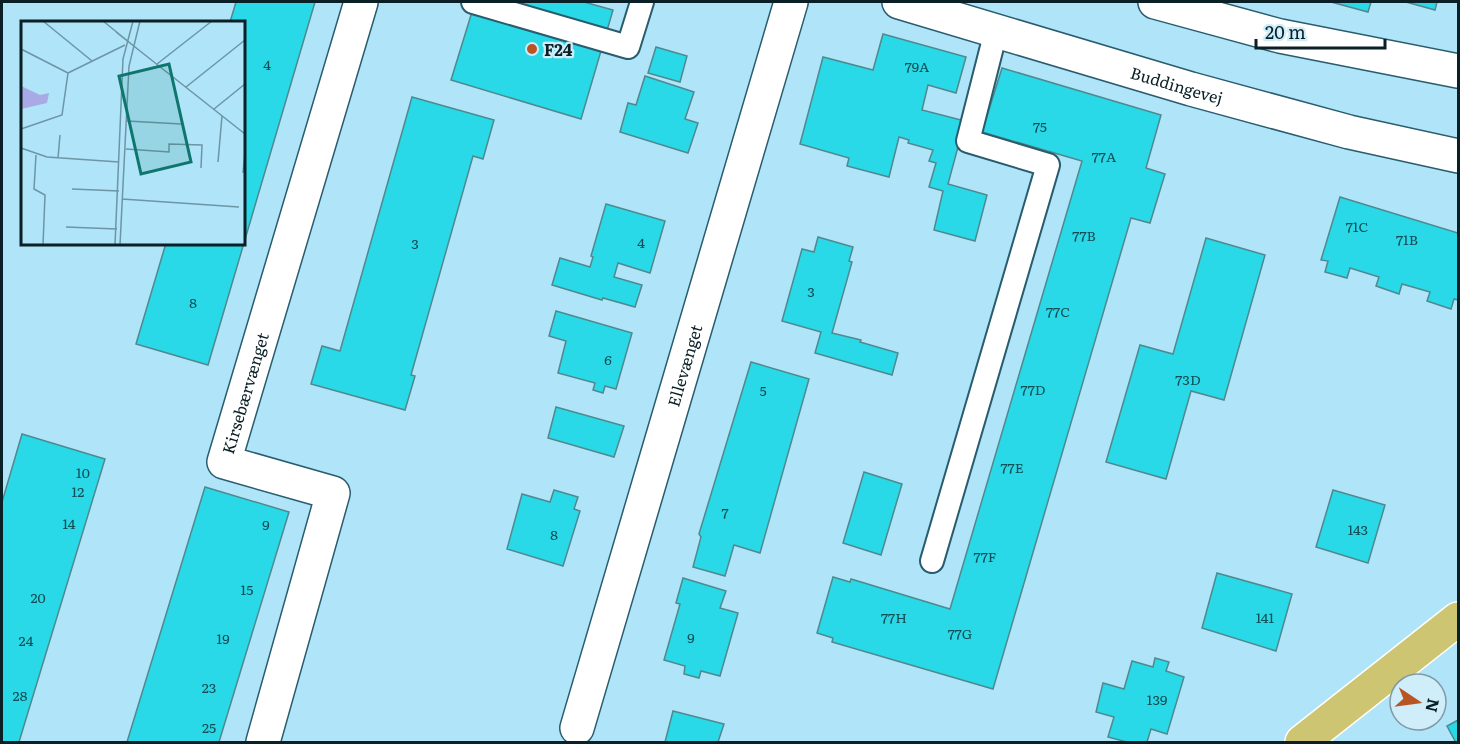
<svg xmlns="http://www.w3.org/2000/svg" width="1460" height="744" viewBox="0 0 1460 744" font-family="Literata,serif">
  <style>
    .building { fill: #29d9e8; stroke: #4f898e; stroke-width: 1.5 }
    .lines { fill: none; stroke-linecap: round; stroke-linejoin: round }
    .service-casing { stroke: #295c6d; stroke-width: 26 }
    .minor-casing { stroke: #295c6d; stroke-width: 36 }
    .tertiary-casing { stroke: #295c6d; stroke-width: 36 }
    .primary-casing { stroke: #fff; stroke-width: 36 }
    .service { stroke: #fff; stroke-width: 22 }
    .minor { stroke: #fff; stroke-width: 33 }
    .tertiary { stroke: #fff; stroke-width: 33 }
    .primary { stroke: #cdc571; stroke-width: 33 }
    .poi-dot { fill: #b95424; stroke: #cfeefa; stroke-width: 2 }
    .labels { text-anchor: middle; dominant-baseline: central; stroke-width: 4.5; stroke-linejoin: round; paint-order: stroke }
    .number-label { font-size: 14px; fill: #124e56 }
    .poi-label { font-size: 16px; font-weight: bold; fill: #0a1f26; stroke: #cfeefa; text-anchor: start }
    .street-label { font-size: 16px; fill: #0a1f26; stroke: #cfeefa }
    .inset-road { fill: none; stroke: #6d95a5; stroke-width: 1.5 }
    .view { fill: #0f766e; fill-opacity: 0.15; stroke: #0f766e; stroke-width: 3 }
    .inset-edge { fill: none; stroke: #0a1f26; stroke-width: 3 }
  </style>
  <rect width="100%" height="100%" fill="#afe4f9"/>
  <!-- building -->
  <path class="building" d="M 236,2 L 315,2 L 208,365 L 136,344 L 166,243 L 243,243 L 243,22 L 230,22 Z
    M 475,2 L 584,2 L 613,10 L 581,119 L 451,80 Z
    M 1331,2 L 1371,2 L 1368,12 Z
    M 1406,2 L 1437,2 L 1435,10 Z
    M 883,34 L 966,57 L 956,93 L 928,85 L 922,110 L 965,121 L 948,184 L 987,195 L 975,241 L 934,230 L 943,191 L 929,187 L 936,163 L 929,161 L 933,150 L 908,143 L 909,140 L 899,137 L 889,177 L 847,166 L 849,158 L 800,144 L 823,57 L 873,70 Z
    M 656,47 L 687,56 L 680,82 L 648,73 Z
    M 1002,68 L 1161,115 L 1146,168 L 1165,174 L 1150,223 L 1131,218 L 993,689 L 832,642 L 833,638 L 817,633 L 833,577 L 850,582 L 851,579 L 950,609 L 1082,161 L 982,132 Z
    M 645,76 L 694,92 L 685,119 L 698,123 L 688,153 L 620,132 L 628,103 L 636,105 Z
    M 412,97 L 494,120 L 483,159 L 473,156 L 411,375 L 415,376 L 405,410 L 311,384 L 322,346 L 340,351 Z
    M 1340,197 L 1458,233 L 1458,300 L 1454,299 L 1451,309 L 1427,301 L 1430,292 L 1402,284 L 1399,294 L 1376,286 L 1379,277 L 1350,268 L 1347,278 L 1325,272 L 1328,261 L 1321,260 Z
    M 606,204 L 665,221 L 650,273 L 618,263 L 614,277 L 642,285 L 635,307 L 603,298 L 602,300 L 552,285 L 560,258 L 590,267 L 593,257 L 591,256 Z
    M 818,237 L 853,247 L 849,261 L 852,262 L 832,333 L 861,340 L 860,342 L 898,353 L 892,375 L 815,353 L 821,332 L 782,321 L 802,249 L 814,252 Z
    M 1206,238 L 1265,255 L 1224,400 L 1191,391 L 1166,479 L 1106,462 L 1140,345 L 1173,354 Z
    M 556,311 L 632,333 L 616,389 L 605,386 L 603,393 L 593,390 L 595,383 L 558,373 L 566,341 L 549,336 Z
    M 751,362 L 809,379 L 760,553 L 734,545 L 725,576 L 693,567 L 701,537 L 699,534 Z
    M 556,407 L 624,426 L 614,457 L 548,438 Z
    M 22,434 L 105,459 L 19,742 L 2,742 L 2,502 Z
    M 864,472 L 902,484 L 881,555 L 843,543 Z
    M 205,487 L 289,512 L 219,742 L 127,742 Z
    M 554,490 L 578,497 L 574,509 L 580,511 L 563,566 L 507,549 L 522,494 L 550,502 Z
    M 1333,490 L 1385,505 L 1368,563 L 1316,547 Z
    M 1217,573 L 1292,594 L 1276,651 L 1202,628 Z
    M 683,578 L 726,591 L 720,608 L 738,613 L 720,676 L 701,671 L 699,678 L 684,674 L 685,666 L 664,660 L 680,604 L 676,603 Z
    M 1155,658 L 1169,662 L 1166,671 L 1184,677 L 1167,734 L 1151,729 L 1147,742 L 1127,742 L 1108,737 L 1114,717 L 1096,712 L 1103,683 L 1124,689 L 1132,661 L 1153,667 Z
    M 673,711 L 724,724 L 718,742 L 665,742 Z
    M 1458,720 L 1458,742 L 1452,742 L 1455,741 L 1447,726 Z"/>
  <g class="lines">
    <!-- service casing -->
    <g class="service-casing">
      <path id="service" d="M 473,2 L 628,47 L 642,2
        M 932,561 L 1048,165 L 968,141 L 996,31"/>
    </g>
    <!-- minor casing -->
    <g class="minor-casing">
      <g id="minor">
        <path id="s1" d="M 577,728 L 791,2"/>
        <path id="s2" d="M 263,742 L 333,493 L 224,462 L 361,2"/>
      </g>
    </g>
    <!-- tertiary casing -->
    <g class="tertiary-casing">
      <g id="tertiary">
        <path id="s3" d="M 899,2 L 1191,89 L 1349,132 L 1458,156"/>
        <path d="M 1155,2 L 1280,36 L 1458,71"/>
      </g>
    </g>
    <!-- primary casing -->
    <g class="primary-casing">
      <path id="primary" d="M 1302,742 L 1458,619"/>
    </g>
    <!-- service -->
    <use href="#service" class="service"/>
    <!-- minor -->
    <use href="#minor" class="minor"/>
    <!-- tertiary -->
    <use href="#tertiary" class="tertiary"/>
    <!-- primary -->
    <use href="#primary" class="primary"/>
  </g>
  <!-- markers -->
  <circle class="poi-dot" cx="532" cy="49" r="6"/>
  <g class="labels">
    <!-- number labels -->
    <g class="number-label">
      <text x="267" y="64">4</text>
      <text x="917" y="66">79A</text>
      <text x="1040" y="126">75</text>
      <text x="1104" y="156">77A</text>
      <text x="1357" y="226">71C</text>
      <text x="1084" y="235">77B</text>
      <text x="1407" y="239">71B</text>
      <text x="641" y="242">4</text>
      <text x="415" y="243">3</text>
      <text x="811" y="291">3</text>
      <text x="193" y="302">8</text>
      <text x="1058" y="311">77C</text>
      <text x="608" y="359">6</text>
      <text x="1188" y="379">73D</text>
      <text x="1033" y="389">77D</text>
      <text x="763" y="390">5</text>
      <text x="1012" y="467">77E</text>
      <text x="83" y="472">10</text>
      <text x="78" y="491">12</text>
      <text x="725" y="512">7</text>
      <text x="69" y="523">14</text>
      <text x="266" y="524">9</text>
      <text x="1358" y="529">143</text>
      <text x="554" y="534">8</text>
      <text x="985" y="556">77F</text>
      <text x="247" y="589">15</text>
      <text x="38" y="597">20</text>
      <text x="894" y="617">77H</text>
      <text x="1265" y="617">141</text>
      <text x="960" y="633">77G</text>
      <text x="691" y="637">9</text>
      <text x="223" y="638">19</text>
      <text x="26" y="640">24</text>
      <text x="209" y="687">23</text>
      <text x="20" y="695">28</text>
      <text x="1157" y="699">139</text>
      <text x="209" y="727">25</text>
    </g>
    <!-- poi labels -->
    <g class="poi-label">
      <text x="544" y="49">F24</text>
    </g>
    <!-- street labels -->
    <g class="street-label">
      <text stroke="none"><textPath href="#s3" startOffset="290">Buddingevej</textPath></text>
      <text stroke="none"><textPath href="#s1" startOffset="378">Ellevænget</textPath></text>
      <text stroke="none"><textPath href="#s2" startOffset="444">Kirsebærvænget</textPath></text>
    </g>
  </g>
  <!-- overview -->
  <g transform="translate(21 21)">
    <rect width="224" height="224" fill="#afe4f9"/>
    <path d="M 0,65 L 19,74 L 28,72 L 26,82 L 0,88 Z" fill="#a8a9e5"/>
    <path class="inset-road" d="M 22,0 L 71,40M 82,0 L 124,34M 95,11 L 224,113M 0,28 L 47,52 L 41,94 L 0,108M 136,43 L 191,0M 47,52 L 104,24M 165,66 L 224,19M 193,88 L 224,63M 106,100 L 160,103M 0,127 L 26,136 L 98,141M 105,128 L 148,131 L 148,123 L 181,124 L 180,147M 15,134 L 13,168 L 24,174 L 22,224M 37,137 L 39,114M 197,141 L 201,95M 222,152 L 224,132M 51,168 L 98,170M 101,178 L 218,186M 45,206 L 96,208M 94,224 L 102,38 L 112,0M 99,224 L 108,45 L 119,0"/>
    <path class="view" d="M 148,43 L 170,141 L 120,153 L 98,55 Z"/>
    <rect width="224" height="224" class="inset-edge"/>
  </g>
  <!-- border -->
  <rect width="1460" height="744" fill="none" stroke="#0a1f26" stroke-width="6"/>
  <!-- north arrow -->
  <g transform="translate(1418 702) rotate(103)"><circle r="28" fill="#cfeefa" stroke="#809ba5" stroke-width="1.5"/>
  <path d="M0-4.5L10 22L0 15L-10 22Z" fill="#b95424"/>
  <text y="-9" font-size="16" font-weight="bold" text-anchor="middle" fill="#0a1f26">N</text>
  </g>
  <!-- scale -->
  <path d="M1256 39v9h129v-9" fill="none" stroke="#0a1f26" stroke-width="3"/>
  <text x="1265" y="39" font-size="18" fill="#0a1f26" stroke="#cfeefa" stroke-width="4.5" paint-order="stroke">20 m</text>
</svg>
